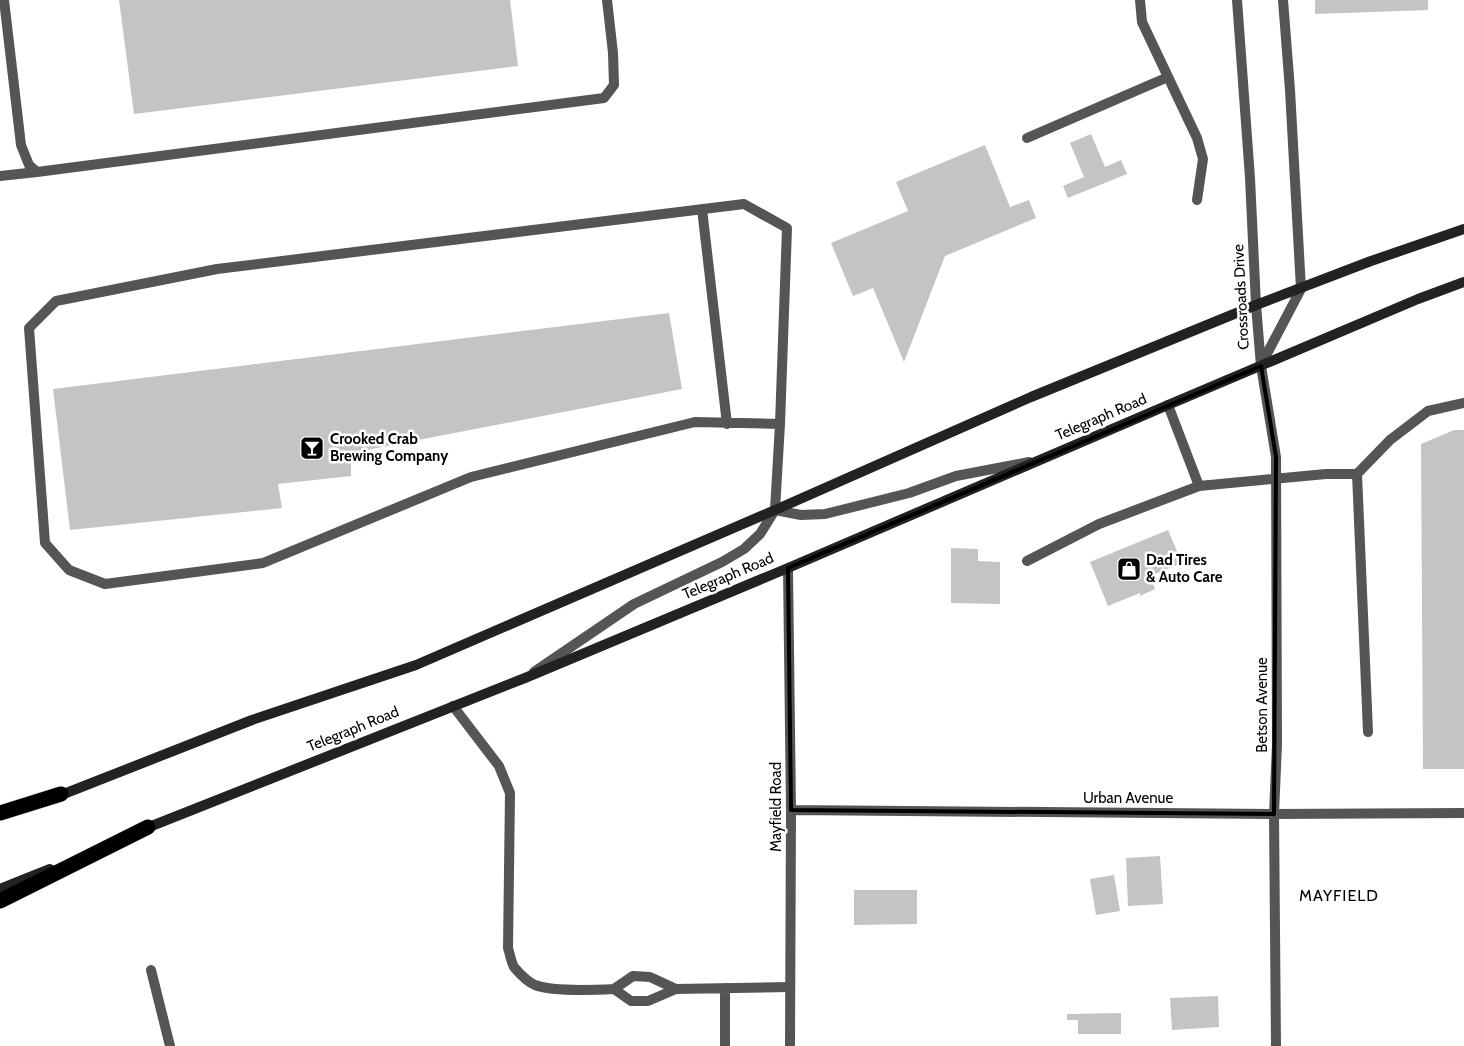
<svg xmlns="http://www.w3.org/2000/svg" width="1464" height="1046" viewBox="0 0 1464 1046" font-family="Cabin,sans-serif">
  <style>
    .building { fill: #c4c4c4 }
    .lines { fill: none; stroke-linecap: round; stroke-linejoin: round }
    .motorway-casing { stroke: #dbdbdb; stroke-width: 16 }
    .service { stroke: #555; stroke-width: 10 }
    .minor { stroke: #555; stroke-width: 10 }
    .secondary { stroke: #222; stroke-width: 10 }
    .motorway { stroke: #000; stroke-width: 15 }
    .marked { fill: none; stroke: #000; stroke-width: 4; stroke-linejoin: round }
    .labels { text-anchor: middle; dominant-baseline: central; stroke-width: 5; stroke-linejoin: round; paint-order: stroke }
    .street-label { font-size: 15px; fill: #000; stroke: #fff }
    .poi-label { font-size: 15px; font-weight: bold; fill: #000; stroke: #fff; text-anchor: start }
    .neighbourhood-label { font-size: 16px; letter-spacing: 1px; fill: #000; stroke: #fff }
  </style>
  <rect width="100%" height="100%" fill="#fff"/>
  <!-- building -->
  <path class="building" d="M 119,0 L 510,0 L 518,66 L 134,114 Z
    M 1315,0 L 1428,0 L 1428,10 L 1315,14 Z
    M 1091,134 L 1105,167 L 1121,160 L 1127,174 L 1068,198 L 1063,186 L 1084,177 L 1070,143 Z
    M 985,145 L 1010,207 L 1029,200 L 1036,218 L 945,256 L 904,362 L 873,288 L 853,296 L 831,243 L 908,211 L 896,182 Z
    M 669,313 L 682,389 L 351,453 L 351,476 L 278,484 L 282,508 L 70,530 L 53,389 Z
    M 1454,430 L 1464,430 L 1464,769 L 1423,769 L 1421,444 Z
    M 1168,530 L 1182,563 L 1150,576 L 1155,589 L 1140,596 L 1140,593 L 1108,606 L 1090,562 Z
    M 951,548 L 978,549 L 978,561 L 1000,562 L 1000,604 L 951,603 Z
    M 1160,856 L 1163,904 L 1128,906 L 1126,858 Z
    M 1114,875 L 1120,911 L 1096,915 L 1090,879 Z
    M 854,890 L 917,890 L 917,924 L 854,925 Z
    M 1218,996 L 1219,1027 L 1172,1030 L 1170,998 Z
    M 1121,1013 L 1121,1034 L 1078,1034 L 1078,1020 L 1067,1020 L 1067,1014 Z"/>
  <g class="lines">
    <!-- motorway casing -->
    <g class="motorway-casing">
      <path id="motorway" d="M 0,813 L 61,794
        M 0,901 L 148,827"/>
    </g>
    <!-- service -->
    <path class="service" d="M 4,0 L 21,145 L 29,165 L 37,172 L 604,98 L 614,85 L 613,53 L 607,0
      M 1140,0 L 1142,22 L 1197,138 L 1203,159 L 1197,200
      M 1027,138 L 1168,77
      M 0,176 L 37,172
      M 702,209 L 727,424
      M 1168,405 L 1199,486
      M 1357,474 L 1390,440 L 1428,411 L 1464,403
      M 775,510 L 801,515 L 825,514 L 909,493 L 956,476 L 1029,462
      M 1027,561 L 1099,524 L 1199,486 L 1326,474 L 1357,474 L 1368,732
      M 534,672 L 634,604 L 722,562 L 744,549 L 760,534 L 775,510 L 780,424 L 787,228 L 744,204 L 217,269 L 56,301 L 29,328 L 45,543 L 69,570 L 105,584 L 263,563 L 471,477 L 695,422 L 780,424
      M 453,706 L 499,766 L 510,793 L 508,948 C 510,954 511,962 514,967 C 519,973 528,982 535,985 C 553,992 594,990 614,989
      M 151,970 L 170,1046
      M 725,988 L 725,1046
      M 676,989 L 650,977 L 633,976 L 614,989 L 631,1001 L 648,1001 L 676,989 L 790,987"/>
    <!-- minor -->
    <path class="minor" d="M 1237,0 L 1250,178 L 1256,305 L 1261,366 L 1276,457 L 1277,744 L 1274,814 L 1276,1046
      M 1261,365 L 1301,289 L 1290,90 L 1283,0
      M 788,568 L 791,810 L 790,1046
      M 791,810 L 1274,814 L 1464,813"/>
    <!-- secondary -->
    <path class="secondary" d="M 56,797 L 252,720 L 416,665 L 775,510 L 1031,397 L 1256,305 L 1371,261 L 1464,229
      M 144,829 L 525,678 L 788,568 L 1168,405 L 1418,299 L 1464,282
      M 0,889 L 50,869"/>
    <!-- motorway -->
    <use href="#motorway" class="motorway"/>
  </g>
  <!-- marked area -->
  <path class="marked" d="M 1261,366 L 1276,457 L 1274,814 L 791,810 L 788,568 Z"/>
  <!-- icons -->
  <defs>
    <g id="bar-square" transform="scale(1.25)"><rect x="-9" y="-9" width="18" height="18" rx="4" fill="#000" stroke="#fff"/><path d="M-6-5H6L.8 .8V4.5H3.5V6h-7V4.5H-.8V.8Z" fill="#fff"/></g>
    <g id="shop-square" transform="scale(1.25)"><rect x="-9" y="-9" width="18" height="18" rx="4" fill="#000" stroke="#fff"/><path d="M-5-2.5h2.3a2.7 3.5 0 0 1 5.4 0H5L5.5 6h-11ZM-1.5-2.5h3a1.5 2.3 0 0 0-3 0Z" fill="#fff"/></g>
  </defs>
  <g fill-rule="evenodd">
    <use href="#bar-square" x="312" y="448"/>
    <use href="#shop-square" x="1129" y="569"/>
  </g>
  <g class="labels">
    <!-- street labels -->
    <g class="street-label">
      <text transform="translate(1241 297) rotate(-93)">Crossroads Drive</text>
      <text transform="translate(1101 417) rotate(-23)">Telegraph Road</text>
      <text transform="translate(728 576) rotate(-23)">Telegraph Road</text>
      <text transform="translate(1262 705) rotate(-90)">Betson Avenue</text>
      <text transform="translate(353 729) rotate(-22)">Telegraph Road</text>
      <text x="1128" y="798">Urban Avenue</text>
      <text transform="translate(776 807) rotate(-90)">Mayfield Road</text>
    </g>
    <!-- poi labels -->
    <g class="poi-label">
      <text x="330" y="439">Crooked Crab<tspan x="330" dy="17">Brewing Company</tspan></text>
      <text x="1146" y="560">Dad Tires<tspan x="1146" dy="17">&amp; Auto Care</tspan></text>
    </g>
    <!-- neighbourhood labels -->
    <g class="neighbourhood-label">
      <text x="1339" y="895">MAYFIELD</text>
    </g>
  </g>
</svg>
